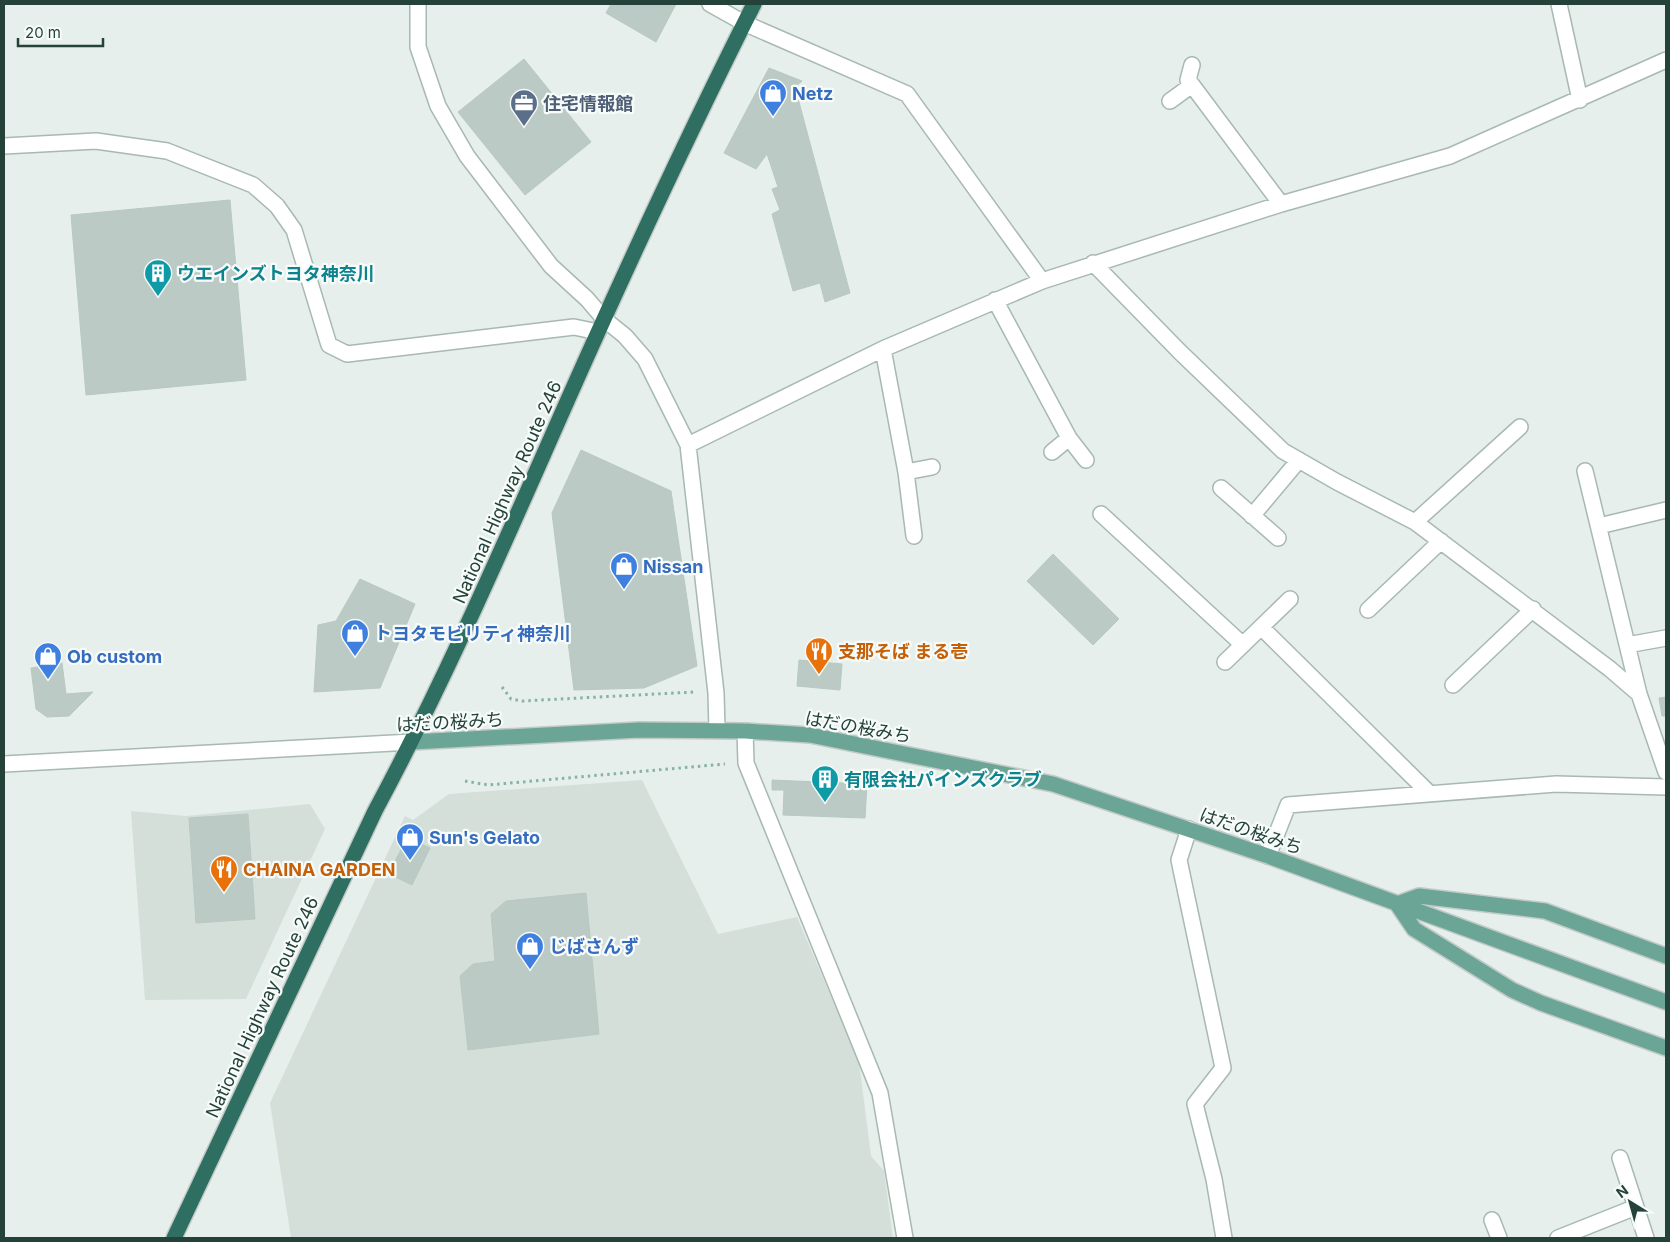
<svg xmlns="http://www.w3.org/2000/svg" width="1670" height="1242" viewBox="0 0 1670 1242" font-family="Inter,'Noto Sans JP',sans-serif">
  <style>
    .built { fill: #d4dfda }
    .building { fill: #bbcac4; stroke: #b8c9c2 }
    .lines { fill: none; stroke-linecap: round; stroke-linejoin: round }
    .minor-casing { stroke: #a8b8b2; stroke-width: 18 }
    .major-casing { stroke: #c2cac8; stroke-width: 18 }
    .highway-casing { stroke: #c2cac8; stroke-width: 18 }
    .path { stroke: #86b3a5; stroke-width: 3; stroke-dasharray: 2.5 4; stroke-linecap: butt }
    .minor { stroke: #fff; stroke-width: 15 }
    .major { stroke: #6aa596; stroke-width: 15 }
    .highway { stroke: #2f6f62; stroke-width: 15 }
    .labels { text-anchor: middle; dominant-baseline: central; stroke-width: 4.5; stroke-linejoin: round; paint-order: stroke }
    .shop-label { font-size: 18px; font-weight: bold; fill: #366cbe; stroke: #f7fbf9; text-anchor: start }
    .service-label { font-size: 18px; font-weight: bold; fill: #4e5e75; stroke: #f7fbf9; text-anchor: start }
    .culture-label { font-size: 18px; font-weight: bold; fill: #0d838f; stroke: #f7fbf9; text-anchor: start }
    .street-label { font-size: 18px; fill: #24423a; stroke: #f7fbf9 }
    .food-label { font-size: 18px; font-weight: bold; fill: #c56008; stroke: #f7fbf9; text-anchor: start }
  </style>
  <rect width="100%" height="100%" fill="#e6efeb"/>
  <!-- built -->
  <path class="built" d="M 642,780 L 718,934 L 797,917 L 859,1062 L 871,1156 L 884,1171 L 893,1238 L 291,1238 L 270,1103 L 405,816 L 413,820 L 449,794 Z
    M 310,804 L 325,829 L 246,999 L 145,1000 L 131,811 L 186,816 Z"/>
  <!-- building -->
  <path class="building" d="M 611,4 L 676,4 L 656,42 L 606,13 Z
    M 524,59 L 591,142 L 525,195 L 458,112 Z
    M 769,68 L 802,81 L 795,87 L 850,293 L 825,302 L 820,283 L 793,291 L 772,214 L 780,210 L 772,189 L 778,187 L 767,154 L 756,169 L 724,153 Z
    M 230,200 L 246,380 L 86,395 L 71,215 Z
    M 581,450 L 671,491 L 697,666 L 644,688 L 574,690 L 552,513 Z
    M 1053,554 L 1119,619 L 1093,645 L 1027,581 Z
    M 360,579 L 415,604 L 380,688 L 314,692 L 318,625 L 336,621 Z
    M 799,660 L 842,664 L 840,690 L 797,686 Z
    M 62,663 L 66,694 L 93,692 L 69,716 L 47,717 L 36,709 L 31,668 Z
    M 1666,697 L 1666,716 L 1662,716 L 1659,698 Z
    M 772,780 L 867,784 L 865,818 L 783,815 L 784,790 L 772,790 Z
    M 248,814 L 255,919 L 196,923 L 189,818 Z
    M 407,837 L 430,848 L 412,885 L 389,874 Z
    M 586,893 L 599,1034 L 468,1050 L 460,976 L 473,964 L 495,961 L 491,914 L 506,901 Z"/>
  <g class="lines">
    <!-- minor casing -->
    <g class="minor-casing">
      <path id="minor" d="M 418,4 L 418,47 L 438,106 L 467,156 L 551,266 L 587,299 L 604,319 L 625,336 L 645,359 L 688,445 L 716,693 L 717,730
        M 710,4 L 744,23 L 907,94 L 1042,281
        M 1559,4 L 1580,100
        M 1192,85 L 1188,80 L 1192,65
        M 1170,101 L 1192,85 L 1281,204
        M 4,146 L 96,141 L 167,151 L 253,185 L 277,206 L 294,230 L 329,345 L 347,354 L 574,327 L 598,332
        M 1093,263 L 1180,352 L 1283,451 L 1337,482 L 1415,522 L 1610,669 L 1639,694
        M 995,300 L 1069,438 L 1086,460
        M 883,349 L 906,472 L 914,536
        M 688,445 L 883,349 L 1042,281 L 1281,204 L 1450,156 L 1666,60
        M 1052,452 L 1069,438
        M 1585,471 L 1639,694 L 1666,772
        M 906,472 L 932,467
        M 1221,488 L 1278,538
        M 1101,514 L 1243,645
        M 1252,516 L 1299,460
        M 1415,522 L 1520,427
        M 1599,526 L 1666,510
        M 1368,610 L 1441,541
        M 1261,627 L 1428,792
        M 1627,645 L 1666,638
        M 1225,662 L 1290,599
        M 1453,685 L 1533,609
        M 745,731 L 746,763 L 880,1093 L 905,1238
        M 4,764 L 412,742
        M 1189,829 L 1179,860 L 1223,1068 L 1195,1104 L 1214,1179 L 1224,1238
        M 1268,856 L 1288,805 L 1556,784 L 1666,787
        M 1620,1158 L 1646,1238
        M 1492,1220 L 1499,1238
        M 1558,1238 L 1636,1207"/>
    </g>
    <!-- major casing -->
    <g class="major-casing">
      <path id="major" d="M 412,742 L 639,730 L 745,731 L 810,735 L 1053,784 L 1268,856 L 1666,1002
        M 1666,956 L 1545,911 L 1419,896 L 1397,904 L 1414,929 L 1512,990 L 1541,1003 L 1666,1048"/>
    </g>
    <!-- highway casing -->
    <g class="highway-casing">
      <path id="highway" d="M 174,1238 L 375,811 C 461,651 529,484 604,319 C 652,213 702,107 754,4"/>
    </g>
    <!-- path -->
    <path class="path" d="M 502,687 L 511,699 L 522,701 L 694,692
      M 465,781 L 488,785 L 725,764"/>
    <!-- minor -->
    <use href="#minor" class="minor"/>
    <!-- major -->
    <use href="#major" class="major"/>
    <!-- highway -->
    <use href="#highway" class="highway"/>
  </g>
  <!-- icons -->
  <defs>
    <g id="shop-pin" transform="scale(1.4375)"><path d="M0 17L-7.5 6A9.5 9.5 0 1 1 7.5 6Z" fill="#3f7fe0" stroke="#f7fbf9"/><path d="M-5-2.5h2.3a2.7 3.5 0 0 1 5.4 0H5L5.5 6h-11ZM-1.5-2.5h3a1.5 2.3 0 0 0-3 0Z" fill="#fff"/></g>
    <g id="office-pin" transform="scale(1.4375)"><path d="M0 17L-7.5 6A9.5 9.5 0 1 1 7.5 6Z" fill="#5c6f8a" stroke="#f7fbf9"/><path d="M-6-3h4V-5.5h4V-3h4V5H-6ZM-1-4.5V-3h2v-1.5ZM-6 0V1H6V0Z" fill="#fff"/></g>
    <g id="building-pin" transform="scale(1.4375)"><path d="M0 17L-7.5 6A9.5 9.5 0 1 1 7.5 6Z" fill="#0f9aa8" stroke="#f7fbf9"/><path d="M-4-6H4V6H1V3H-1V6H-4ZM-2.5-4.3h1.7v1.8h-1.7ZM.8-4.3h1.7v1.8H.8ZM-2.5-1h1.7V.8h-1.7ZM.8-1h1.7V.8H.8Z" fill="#fff"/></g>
    <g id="restaurant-pin" transform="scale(1.4375)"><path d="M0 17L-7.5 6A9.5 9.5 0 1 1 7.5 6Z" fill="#e8710a" stroke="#f7fbf9"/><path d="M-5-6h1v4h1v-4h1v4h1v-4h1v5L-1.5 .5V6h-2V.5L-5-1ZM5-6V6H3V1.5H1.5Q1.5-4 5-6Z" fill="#fff"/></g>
  </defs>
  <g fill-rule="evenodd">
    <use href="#shop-pin" x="773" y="93"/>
    <use href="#office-pin" x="524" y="103"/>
    <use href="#building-pin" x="158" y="273"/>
    <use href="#shop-pin" x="624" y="566"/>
    <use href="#shop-pin" x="355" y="633"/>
    <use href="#restaurant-pin" x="819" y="651"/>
    <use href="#shop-pin" x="48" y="656"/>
    <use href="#building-pin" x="825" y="779"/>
    <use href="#shop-pin" x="410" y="837"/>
    <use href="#restaurant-pin" x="224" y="869"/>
    <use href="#shop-pin" x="530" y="946"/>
  </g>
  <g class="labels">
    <!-- shop labels -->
    <g class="shop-label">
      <text x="792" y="93">Netz</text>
      <text x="643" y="566">Nissan</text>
      <text x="374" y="633">トヨタモビリティ神奈川</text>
      <text x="67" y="656">Ob custom</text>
      <text x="429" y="837">Sun's Gelato</text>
      <text x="549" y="946">じばさんず</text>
    </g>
    <!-- service labels -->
    <g class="service-label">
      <text x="543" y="103">住宅情報館</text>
    </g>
    <!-- culture labels -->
    <g class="culture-label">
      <text x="177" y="273">ウエインズトヨタ神奈川</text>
      <text x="844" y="779">有限会社パインズクラブ</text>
    </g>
    <!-- street labels -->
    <g class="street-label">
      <text transform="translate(507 492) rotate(-66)">National Highway Route 246</text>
      <text transform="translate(450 722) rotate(-3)">はだの桜みち</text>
      <text transform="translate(858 727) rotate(10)">はだの桜みち</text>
      <text transform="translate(1251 831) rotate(19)">はだの桜みち</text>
      <text transform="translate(262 1007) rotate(-65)">National Highway Route 246</text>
    </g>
    <!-- food labels -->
    <g class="food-label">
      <text x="838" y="651">支那そば まる壱</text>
      <text x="243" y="869">CHAINA GARDEN</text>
    </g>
  </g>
  <!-- border -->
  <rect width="1670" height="1242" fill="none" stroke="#24423a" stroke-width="10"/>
  <!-- north arrow -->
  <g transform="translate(1630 1202) rotate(323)" stroke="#f7fbf9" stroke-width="4" paint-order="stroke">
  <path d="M0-4L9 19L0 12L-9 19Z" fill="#24423a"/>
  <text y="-8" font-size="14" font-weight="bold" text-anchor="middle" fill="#24423a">N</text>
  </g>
  <!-- scale -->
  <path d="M18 38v8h85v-8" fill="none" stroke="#24423a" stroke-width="2.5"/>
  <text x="25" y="38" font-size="15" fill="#24423a" stroke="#f7fbf9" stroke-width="4" paint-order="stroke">20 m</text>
</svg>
